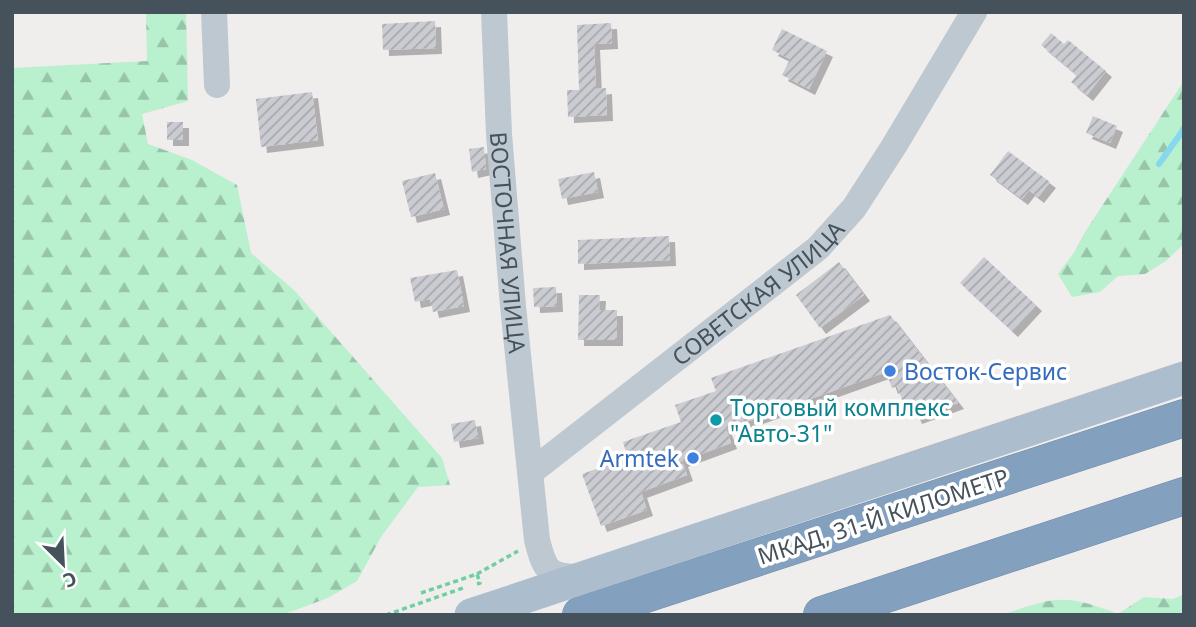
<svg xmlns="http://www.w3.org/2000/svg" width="1196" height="627" viewBox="0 0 1196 627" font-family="'Noto Sans',sans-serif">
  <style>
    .forest { fill: url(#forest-firs) }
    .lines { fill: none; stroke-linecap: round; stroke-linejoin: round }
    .stream { stroke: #85d8ee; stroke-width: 6 }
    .building { fill: url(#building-hatch); filter: url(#shadow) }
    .highway-casing { stroke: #6e8baa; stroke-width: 38 }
    .path { stroke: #71cea0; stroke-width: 3.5; stroke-dasharray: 5 3.5; stroke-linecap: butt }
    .minor { stroke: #bdc8d0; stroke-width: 26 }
    .major { stroke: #acbdcd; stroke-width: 33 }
    .highway { stroke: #83a0be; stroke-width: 37 }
    .shop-dot { fill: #3f7fe0; stroke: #fff; stroke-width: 2.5 }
    .culture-dot { fill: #0f9aa8; stroke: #fff; stroke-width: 2.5 }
    .labels { text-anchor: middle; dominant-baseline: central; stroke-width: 7; stroke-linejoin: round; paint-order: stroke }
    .street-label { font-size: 23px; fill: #45515b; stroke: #fff }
    .shop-label { font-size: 23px; fill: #366cbe; stroke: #fff; text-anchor: start }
    .culture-label { font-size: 23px; fill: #0d838f; stroke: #fff; text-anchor: start }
  </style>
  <defs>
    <pattern id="forest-firs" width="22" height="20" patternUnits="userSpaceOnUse" patternTransform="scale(1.75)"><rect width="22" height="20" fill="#b9f0ce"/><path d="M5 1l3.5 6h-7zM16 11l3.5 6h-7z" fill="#98c5aa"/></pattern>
    <pattern id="building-hatch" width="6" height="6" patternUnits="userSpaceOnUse" patternTransform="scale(1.75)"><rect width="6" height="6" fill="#caccd2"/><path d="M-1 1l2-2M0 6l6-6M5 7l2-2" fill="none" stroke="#a6a8ad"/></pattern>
    <filter id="shadow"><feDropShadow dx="6" dy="6" stdDeviation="0" flood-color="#0004"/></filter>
  </defs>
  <rect width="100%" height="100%" fill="#f0eded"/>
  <!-- forest -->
  <path class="forest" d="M 146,12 L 186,12 L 188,101 L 142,114 L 148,144 L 192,160 L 237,185 L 251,253 L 295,291 L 442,458 L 450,485 L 418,487 L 381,537 L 357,581 L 328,598 L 282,615 L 12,615 L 12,68 L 147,61 Z
    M 1184,81 L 1184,244 L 1166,261 L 1145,274 L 1118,276 L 1100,292 L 1072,297 L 1058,274 L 1073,254 L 1085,232 Z
    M 1184,594 L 1184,615 L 1003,615 C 1055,596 1066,594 1118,614 L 1144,597 L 1173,599 Z"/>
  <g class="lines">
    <!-- stream -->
    <path class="stream" d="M 1159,164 L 1184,129"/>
  </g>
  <!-- building -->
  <path class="building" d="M 435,21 L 436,48 L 383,50 L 382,24 Z
    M 611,23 L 612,43 L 594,44 L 596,89 L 606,88 L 607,115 L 568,117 L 567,90 L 579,90 L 577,25 Z
    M 782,29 L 827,51 L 809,89 L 782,75 L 790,59 L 772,50 Z
    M 1051,33 L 1064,44 L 1068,40 L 1106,71 L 1087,95 L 1071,82 L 1077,75 L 1041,45 Z
    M 312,92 L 318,140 L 261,147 L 256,99 Z
    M 1093,116 L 1117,126 L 1110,143 L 1086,133 Z
    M 167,122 L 183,122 L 183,140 L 167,140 Z
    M 484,147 L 486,169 L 472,172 L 469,149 Z
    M 1008,151 L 1050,182 L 1038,197 L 1029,190 L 1022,199 L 990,175 Z
    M 594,172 L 598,192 L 562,199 L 558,179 Z
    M 435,173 L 444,209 L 411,217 L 402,181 Z
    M 669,236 L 670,260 L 578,264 L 578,240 Z
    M 984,257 L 1036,305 L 1012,331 L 960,283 Z
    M 839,262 L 864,295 L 820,328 L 796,295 Z
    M 457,270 L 464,306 L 433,312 L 430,299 L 415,302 L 410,278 Z
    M 556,287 L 557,306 L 534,307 L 533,288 Z
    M 579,295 L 600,295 L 599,310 L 617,310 L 617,340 L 578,340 Z
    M 890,315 L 958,403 L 916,418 L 910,403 L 904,405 L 897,386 L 892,388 L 886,372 L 726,429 L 731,443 L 682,461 L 687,475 L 641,492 L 647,510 L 601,526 L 582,474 L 628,458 L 623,442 L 681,422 L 675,405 L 716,391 L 711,378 Z
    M 475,420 L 478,438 L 454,442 L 451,424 Z"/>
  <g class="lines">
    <!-- highway casing -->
    <g class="highway-casing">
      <path id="highway" d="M 581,615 L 1184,418
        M 822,615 L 1184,496"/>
    </g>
    <!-- path -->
    <path class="path" d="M 477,574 L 518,551
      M 421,593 L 477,574 L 480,583 L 477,584
      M 386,615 L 463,588"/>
    <!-- minor -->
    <g class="minor">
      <path d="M 214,12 L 217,85"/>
      <path id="s1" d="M 494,12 L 499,134 L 513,306 L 537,540 C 545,571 548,577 581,577"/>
      <path id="s2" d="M 531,472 L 818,248 L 854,208 L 894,146 L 974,12"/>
    </g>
    <!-- major -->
    <path class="major" d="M 471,615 L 1184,378"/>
    <!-- highway -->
    <use href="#highway" class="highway"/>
  </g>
  <!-- markers -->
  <g class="shop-dot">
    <circle cx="890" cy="371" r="7"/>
    <circle cx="693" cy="458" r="7"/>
  </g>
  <circle class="culture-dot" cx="716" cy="420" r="7"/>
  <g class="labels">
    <!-- street labels -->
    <g class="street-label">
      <text stroke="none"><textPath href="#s1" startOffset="231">ВОСТОЧНАЯ УЛИЦА</textPath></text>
      <text stroke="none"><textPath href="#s2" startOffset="289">СОВЕТСКАЯ УЛИЦА</textPath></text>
      <text transform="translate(883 516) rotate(-18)">МКАД, 31-Й КИЛОМЕТР</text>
    </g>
    <!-- shop labels -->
    <g class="shop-label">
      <text x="904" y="371">Восток-Сервис</text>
      <text x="679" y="458" text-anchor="end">Armtek</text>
    </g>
    <!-- culture labels -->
    <g class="culture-label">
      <text x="730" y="407">Торговый комплекс<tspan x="730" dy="26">"Авто-31"</tspan></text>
    </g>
  </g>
  <!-- border -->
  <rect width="1196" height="627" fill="none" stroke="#45515b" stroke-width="28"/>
  <!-- north arrow -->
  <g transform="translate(63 564) rotate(156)" stroke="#ffffff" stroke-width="5" paint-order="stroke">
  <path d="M0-5L12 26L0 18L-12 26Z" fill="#45515b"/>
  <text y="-10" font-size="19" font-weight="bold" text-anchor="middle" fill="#45515b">С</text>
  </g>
</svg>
